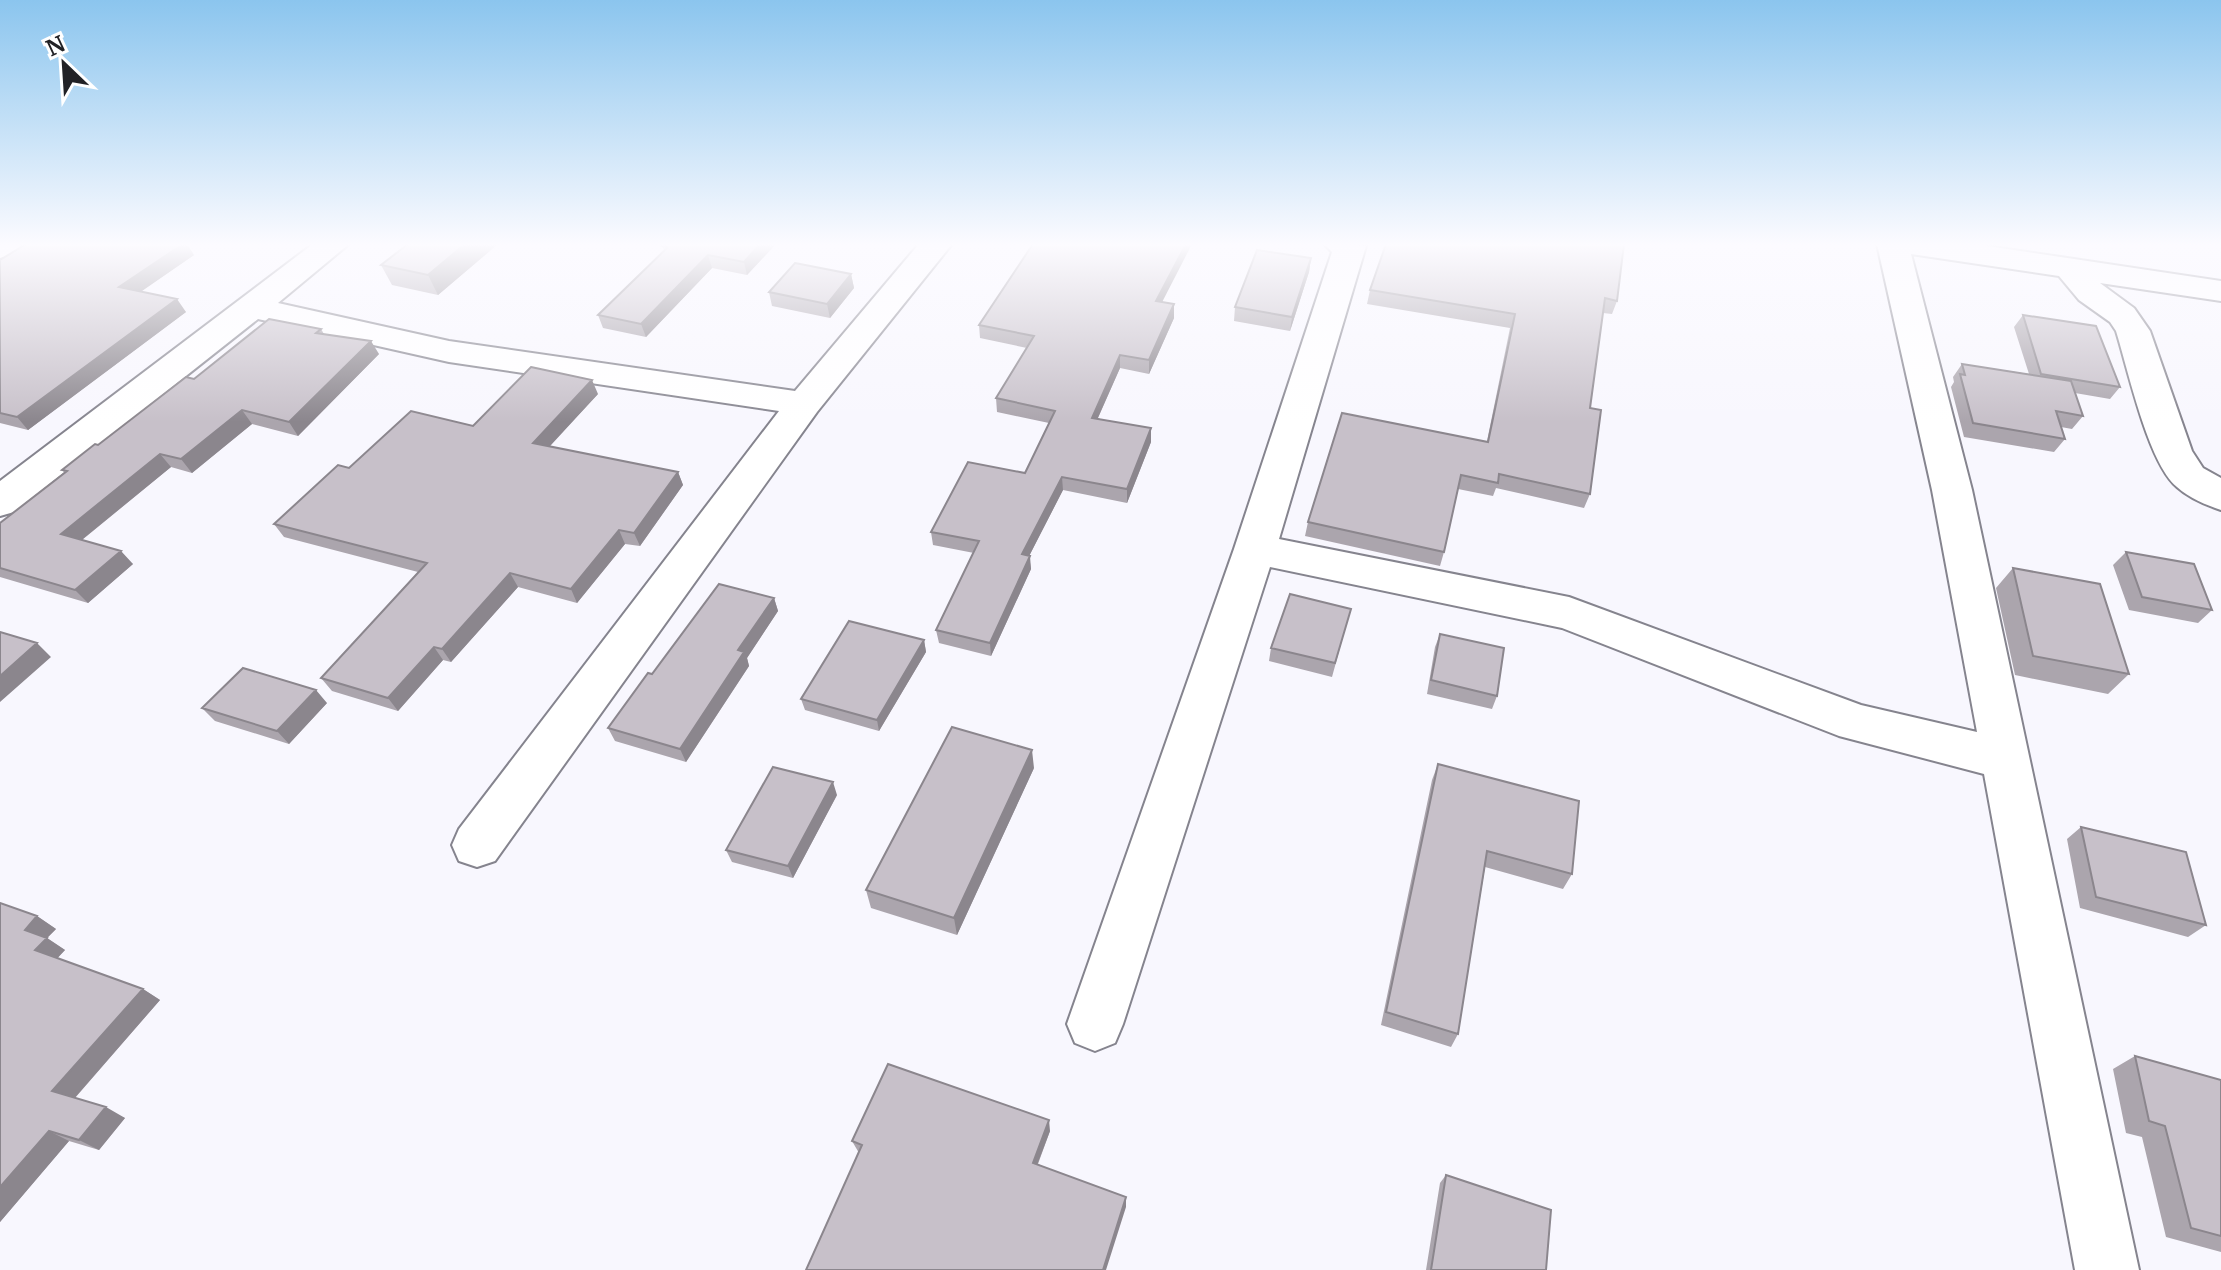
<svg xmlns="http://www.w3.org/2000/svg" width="2221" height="1270" viewBox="0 0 2221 1270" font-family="Merriweather,serif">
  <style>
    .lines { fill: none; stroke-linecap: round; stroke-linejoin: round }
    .minor-casing { stroke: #85848e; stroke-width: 4 }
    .minor { fill: #fff; fill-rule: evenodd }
    .wall { fill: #aba5ad }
    .shaded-wall { fill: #8b868d }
    .building { fill: #c7c0c9; stroke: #8b868d; stroke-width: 2 }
  </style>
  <rect width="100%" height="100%" fill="#f8f7fe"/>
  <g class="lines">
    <!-- minor casing -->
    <g class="minor-casing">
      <path id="minor" d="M 0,244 L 22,244 L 11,255 L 0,258 Z
        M 313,244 L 349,244 L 278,303 L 449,341 L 795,391 L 919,244 L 952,244 L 817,412 L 495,861 L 477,867 L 459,861 L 452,845 L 459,829 L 779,411 L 449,362 L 258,319 L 14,512 L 0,516 L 0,481 Z
        M 1324,244 L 1366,246 L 1279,539 L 1569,597 L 1861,705 L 1977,732 L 1932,490 L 1877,244 L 1974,244 L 2221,281 L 2221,301 L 2100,283 L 2134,308 L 2150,331 L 2192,451 L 2203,468 L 2221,478 L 2221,510 C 2206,505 2189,498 2177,487 C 2148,463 2128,369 2116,331 L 2110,322 L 2079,300 L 2059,276 L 1911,254 L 1972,490 L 2139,1270 L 2075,1270 L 1984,774 L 1839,736 L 1562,628 L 1270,567 L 1123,1024 L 1115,1043 L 1095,1051 L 1075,1043 L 1067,1024 L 1234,549 L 1332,252 Z"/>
    </g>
    <!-- minor -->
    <use href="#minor" class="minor"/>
  </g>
  <!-- wall -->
  <path class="wall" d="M 408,244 L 498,244 L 438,295 L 392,285 L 381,265 Z
    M 664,244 L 776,244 L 747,275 L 712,268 L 646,337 L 603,328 L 598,315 L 664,250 L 662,246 Z
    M 1386,244 L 1617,301 L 1612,314 L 1603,313 L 1590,408 L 1590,494 L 1584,508 L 1496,488 L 1493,496 L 1458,489 L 1444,552 L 1440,566 L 1305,536 L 1308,522 L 1487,441 L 1510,328 L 1367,304 L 1370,290 Z
    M 194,255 L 141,291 L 186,312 L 28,430 L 0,423 L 0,260 Z
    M 1311,258 L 1309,272 L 1290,331 L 1234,321 L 1235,307 Z
    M 851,274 L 854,288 L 830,318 L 772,306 L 769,292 Z
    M 1162,302 L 1174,318 L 1149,374 L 1120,368 L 1098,418 L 1151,442 L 1127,503 L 1063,490 L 1029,556 L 1031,569 L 991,656 L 939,643 L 936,630 L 974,553 L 933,545 L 931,532 L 1025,473 L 1049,423 L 997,412 L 996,398 L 1027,348 L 980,338 L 979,325 Z
    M 2023,315 L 2120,387 L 2110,399 L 2075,393 L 2083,416 L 2072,429 L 2061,427 L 2065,439 L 2054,452 L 1964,437 L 1951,387 L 1954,382 L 1953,377 L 1962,364 L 2029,374 L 2014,327 Z
    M 321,329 L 324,334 L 379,354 L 298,436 L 252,424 L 192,473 L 171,467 L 82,540 L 133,564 L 88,603 L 0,577 L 0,523 L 65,473 L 62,470 L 98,445 Z
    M 598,394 L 549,446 L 678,472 L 683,485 L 640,546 L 625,544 L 577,603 L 518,587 L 451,662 L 443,660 L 398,711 L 332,691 L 321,678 L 418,572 L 284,537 L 274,524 L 473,426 Z
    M 2126,552 L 2212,610 L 2198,623 L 2129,610 L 2113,565 Z
    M 2013,568 L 2129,674 L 2108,694 L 2015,675 L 1996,588 Z
    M 774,598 L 778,611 L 747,658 L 749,666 L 686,762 L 615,741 L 608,728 L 652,674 Z
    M 1347,622 L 1332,677 L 1269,661 L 1271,648 Z
    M 1440,634 L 1497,696 L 1492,709 L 1427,694 L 1435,647 Z
    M 924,640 L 926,652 L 879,731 L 805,710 L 801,699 Z
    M 327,703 L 289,744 L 215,721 L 202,708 Z
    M 1438,764 L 1572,874 L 1563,889 L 1485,867 L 1458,1034 L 1451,1047 L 1381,1025 L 1432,780 Z
    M 1034,768 L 957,935 L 871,908 L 866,890 Z
    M 837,795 L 793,878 L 732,862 L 726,850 Z
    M 2081,827 L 2206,925 L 2188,937 L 2080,908 L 2067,839 Z
    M 0,903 L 37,916 L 56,929 L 47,938 L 65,950 L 57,958 L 143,989 L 160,1000 L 75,1098 L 125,1118 L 99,1150 L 69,1141 L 0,1222 Z
    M 2135,1056 L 2221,1080 L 2221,1252 L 2166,1237 L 2142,1137 L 2126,1133 L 2113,1069 Z
    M 1050,1131 L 1038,1164 L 1126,1207 L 859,1153 L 852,1141 Z
    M 1446,1175 L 1546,1270 L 1426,1270 L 1440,1183 Z"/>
  <!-- shaded-wall -->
  <path class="shaded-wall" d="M 183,244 L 187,244 L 194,255 L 129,300 L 119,287 Z
    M 465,244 L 498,244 L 438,295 L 428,275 Z
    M 760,244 L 776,244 L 747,275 L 744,262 Z
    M 1186,244 L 1192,244 L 1156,314 L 1156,301 Z
    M 708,255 L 712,268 L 646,337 L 641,324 Z
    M 1311,258 L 1309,272 L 1290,331 L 1292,317 Z
    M 851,274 L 854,288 L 830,318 L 827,304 Z
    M 177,299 L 186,312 L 28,430 L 17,417 Z
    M 1174,304 L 1174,318 L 1149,374 L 1149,360 Z
    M 371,341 L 379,354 L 298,436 L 289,422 Z
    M 1120,355 L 1120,368 L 1092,431 L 1092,418 Z
    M 592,380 L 598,394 L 540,457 L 533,443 Z
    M 242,410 L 252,424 L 192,473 L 181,459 Z
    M 1151,428 L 1151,442 L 1127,503 L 1127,489 Z
    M 160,454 L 171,467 L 73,547 L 61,534 Z
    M 678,472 L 683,485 L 640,546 L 634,533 Z
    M 1062,477 L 1063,490 L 1023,568 L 1022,554 Z
    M 619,530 L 625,544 L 577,603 L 571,589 Z
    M 121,551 L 133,564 L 88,603 L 75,590 Z
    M 1030,556 L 1031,569 L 991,656 L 990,643 Z
    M 510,573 L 518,587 L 451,662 L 442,649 Z
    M 774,598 L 778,611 L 747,658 L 749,666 L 686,762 L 680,749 L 738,650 Z
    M 924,640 L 926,652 L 879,731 L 877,720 Z
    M 37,643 L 51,657 L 0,702 L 0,676 Z
    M 434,647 L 443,660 L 398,711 L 388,698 Z
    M 316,690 L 327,703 L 289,744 L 277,731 Z
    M 1032,750 L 1034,768 L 957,935 L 954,918 Z
    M 833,782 L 837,795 L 793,878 L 788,866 Z
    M 37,916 L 56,929 L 47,938 L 65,950 L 53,963 L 35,950 L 25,930 Z
    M 143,989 L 160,1000 L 72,1101 L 52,1091 Z
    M 106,1107 L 125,1118 L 99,1150 L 79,1140 Z
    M 1049,1120 L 1050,1131 L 1034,1173 L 1033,1163 Z
    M 49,1131 L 69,1141 L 0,1222 L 0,1187 Z
    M 1126,1197 L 1126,1207 L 1106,1270 L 1103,1270 Z"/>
  <!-- building -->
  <path class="building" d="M 26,244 L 183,244 L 119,287 L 177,299 L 17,417 L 0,413 L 0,260 Z
    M 408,244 L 465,244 L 428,275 L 381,265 Z
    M 664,244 L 760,244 L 744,262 L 708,255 L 641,324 L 598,315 L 668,247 L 662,246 Z
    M 1033,244 L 1186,244 L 1156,301 L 1174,304 L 1149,360 L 1120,355 L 1092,418 L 1151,428 L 1127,489 L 1062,477 L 1022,554 L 1030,556 L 990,643 L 936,630 L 979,541 L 931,532 L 968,462 L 1025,473 L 1055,411 L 996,398 L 1034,336 L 979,325 Z
    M 1386,244 L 1624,244 L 1617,301 L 1605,298 L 1590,408 L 1601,410 L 1590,494 L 1499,474 L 1498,483 L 1461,475 L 1444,552 L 1308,522 L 1342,413 L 1488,442 L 1515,314 L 1370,290 Z
    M 1257,250 L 1311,258 L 1292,317 L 1235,307 Z
    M 795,263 L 851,274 L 827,304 L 769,292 Z
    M 2023,315 L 2096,326 L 2120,387 L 2041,374 Z
    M 269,319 L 321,329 L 316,333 L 371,341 L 289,422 L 242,410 L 181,459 L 160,454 L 61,534 L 121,551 L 75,590 L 0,568 L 0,523 L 67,471 L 62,470 L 95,444 L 98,445 L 186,377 L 194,379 Z
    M 1962,364 L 2071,381 L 2083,416 L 2056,411 L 2065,439 L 1973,423 L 1960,374 L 1965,375 Z
    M 531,367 L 592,380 L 533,443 L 678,472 L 634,533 L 619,530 L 571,589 L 510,573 L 442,649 L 434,647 L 388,698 L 321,678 L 427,563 L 274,524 L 338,465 L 349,468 L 411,411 L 473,426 Z
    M 2126,552 L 2194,564 L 2212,610 L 2142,597 Z
    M 2013,568 L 2100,584 L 2129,674 L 2033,656 Z
    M 719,584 L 774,598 L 738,650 L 744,652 L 680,749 L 608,728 L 648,673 L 652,674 Z
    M 1290,594 L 1351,609 L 1335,663 L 1271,648 Z
    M 849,621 L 924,640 L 877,720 L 801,699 Z
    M 0,632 L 37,643 L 0,676 Z
    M 1440,634 L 1504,648 L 1497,696 L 1431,680 Z
    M 243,668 L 316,690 L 277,731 L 202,708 Z
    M 952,727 L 1032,750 L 954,918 L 866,890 Z
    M 1438,764 L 1579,801 L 1572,874 L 1487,851 L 1458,1034 L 1386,1012 Z
    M 773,767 L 833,782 L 788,866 L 726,850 Z
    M 2081,827 L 2186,852 L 2206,925 L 2096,897 Z
    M 0,903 L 37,916 L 25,930 L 47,938 L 35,950 L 143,989 L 52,1091 L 106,1107 L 79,1140 L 49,1131 L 0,1187 Z
    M 2135,1056 L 2221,1080 L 2221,1236 L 2191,1228 L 2165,1126 L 2149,1121 Z
    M 888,1064 L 1049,1120 L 1033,1163 L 1126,1197 L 1103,1270 L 806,1270 L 862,1145 L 852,1141 Z
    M 1446,1175 L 1551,1210 L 1546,1270 L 1431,1270 Z"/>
  <!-- sky -->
  <linearGradient id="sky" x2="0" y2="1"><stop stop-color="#8bc5ee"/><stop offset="0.58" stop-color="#fcfbff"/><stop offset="1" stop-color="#fcfbff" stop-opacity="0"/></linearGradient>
  <rect width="2221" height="422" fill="url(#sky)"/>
  <!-- north arrow -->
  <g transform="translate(64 64) rotate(335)" stroke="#ffffff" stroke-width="6" paint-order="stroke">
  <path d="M0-6L14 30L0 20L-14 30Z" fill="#212125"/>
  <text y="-12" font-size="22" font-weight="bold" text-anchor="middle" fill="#212125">N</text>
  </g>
</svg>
